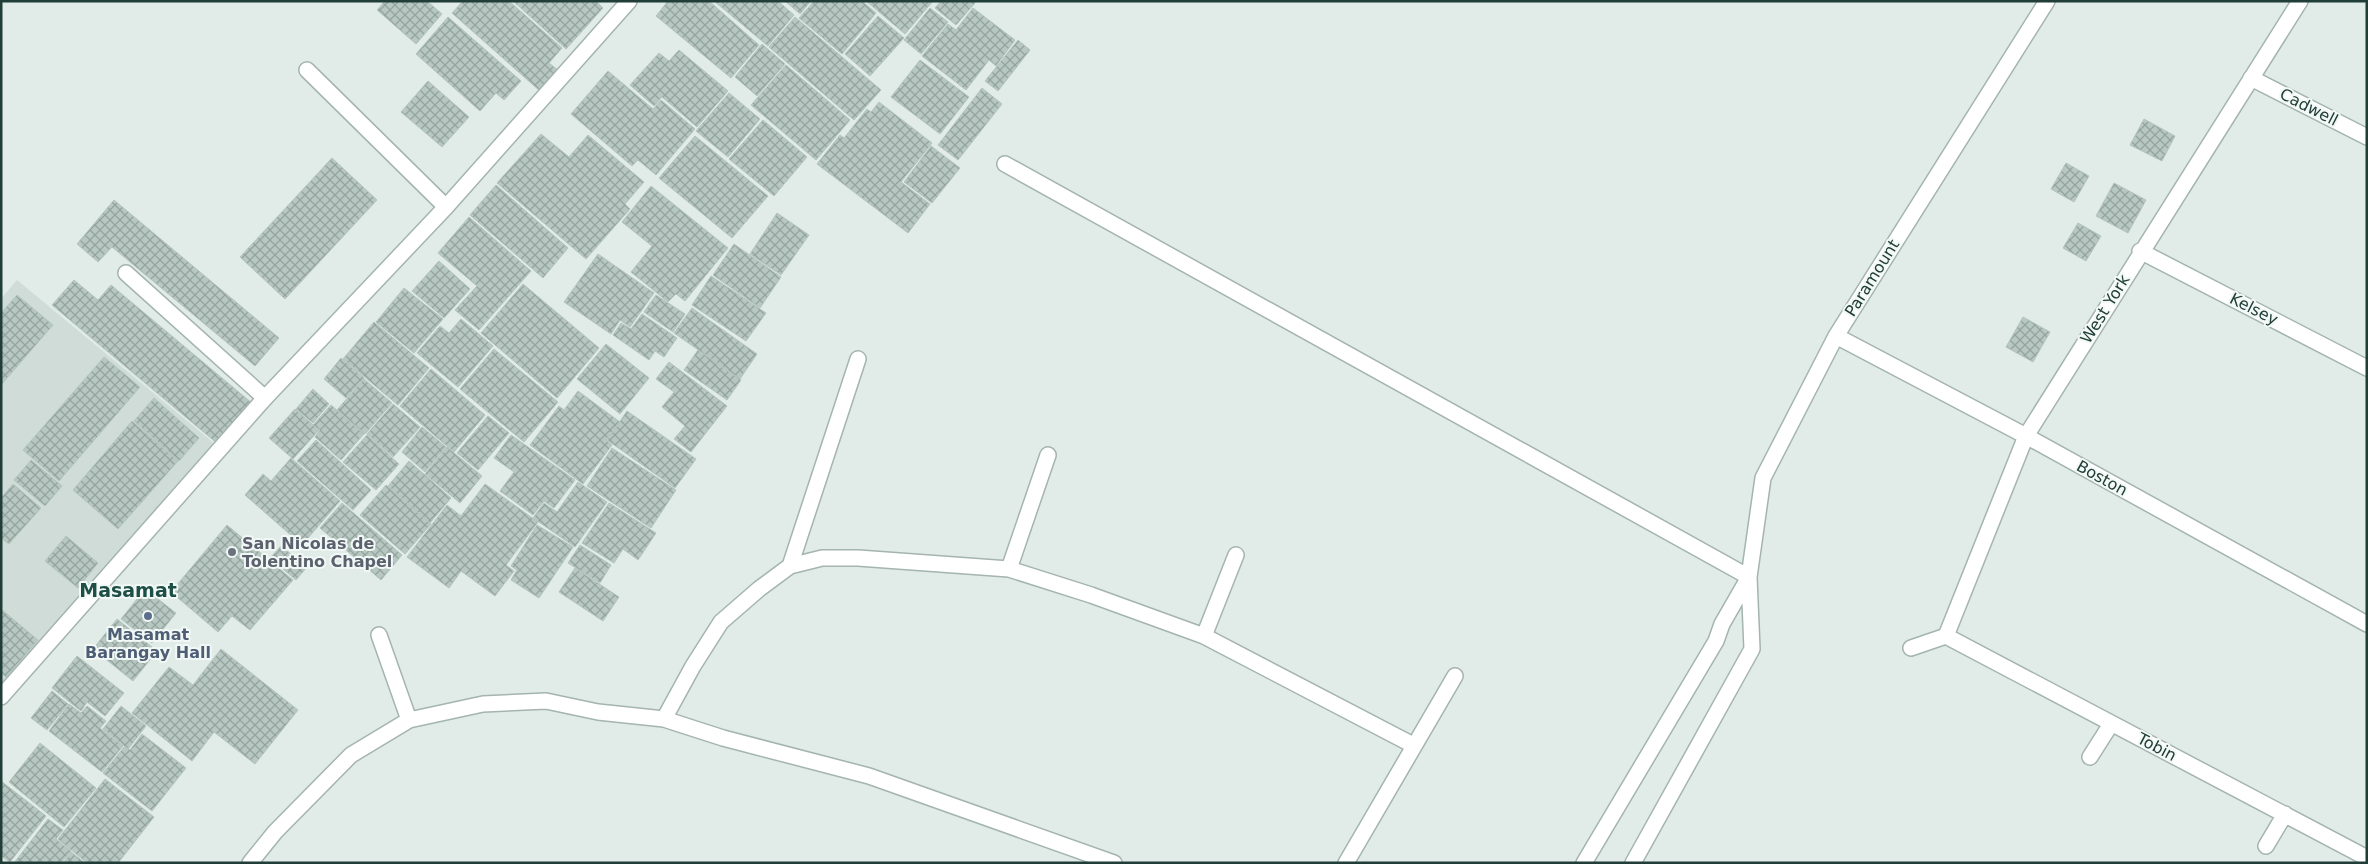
<svg xmlns="http://www.w3.org/2000/svg" width="2368" height="864" viewBox="0 0 2368 864" font-family="'DejaVu Sans',sans-serif">
  <style>
    .built { fill: #cfdcd7 }
    .building { fill: url(#building-cross-hatch); stroke: #b4c5bf }
    .lines { fill: none; stroke-linecap: round; stroke-linejoin: round }
    .service-casing { stroke: #a4b4af; stroke-width: 18 }
    .minor-casing { stroke: #a4b4af; stroke-width: 18 }
    .service { stroke: #fff; stroke-width: 15 }
    .minor { stroke: #fff; stroke-width: 15 }
    .worship-dot { fill: #6b7280; stroke: #f2f8f5; stroke-width: 2 }
    .service-dot { fill: #5c6f8a; stroke: #f2f8f5; stroke-width: 2 }
    .labels { text-anchor: middle; dominant-baseline: central; stroke-width: 4; stroke-linejoin: round; paint-order: stroke }
    .street-label { font-size: 16px; fill: #213d37; stroke: #f2f8f5 }
    .worship-label { font-size: 16px; font-weight: bold; fill: #5b616d; stroke: #f2f8f5; text-anchor: start }
    .service-label { font-size: 16px; font-weight: bold; fill: #4e5e75; stroke: #f2f8f5 }
    .quarter-label { font-size: 19px; font-weight: bold; fill: #1d4f46; stroke: #f2f8f5 }
  </style>
  <defs>
    <pattern id="building-cross-hatch" width="8" height="8" patternUnits="userSpaceOnUse" patternTransform="scale(1.25)"><rect width="8" height="8" fill="#b7c7c1"/><path d="M0 0l8 8M0 8l8-8" fill="none" stroke="#94a39e"/></pattern>
  </defs>
  <rect width="100%" height="100%" fill="#e1ece8"/>
  <!-- built -->
  <path class="built" d="M 17,280 L 215,444 L 1,692 L 1,299 Z"/>
  <!-- building -->
  <path class="building" d="M 385,1 L 427,1 L 442,14 L 416,44 L 377,10 Z
    M 463,1 L 509,1 L 562,48 L 549,63 L 559,71 L 541,92 L 452,13 Z
    M 513,1 L 596,1 L 603,8 L 566,49 Z
    M 668,1 L 709,1 L 759,45 L 731,78 L 656,16 Z
    M 714,1 L 778,1 L 794,15 L 768,46 Z
    M 785,1 L 811,1 L 800,14 Z
    M 814,1 L 862,1 L 876,13 L 842,54 L 799,18 Z
    M 866,1 L 933,1 L 905,34 Z
    M 941,1 L 973,1 L 975,3 L 956,25 L 935,8 Z
    M 930,8 L 948,22 L 921,54 L 904,40 Z
    M 973,8 L 1015,40 L 996,66 L 989,60 L 966,90 L 922,56 L 948,24 L 956,30 Z
    M 878,16 L 904,38 L 870,76 L 845,54 Z
    M 448,17 L 521,81 L 504,100 L 496,93 L 480,111 L 416,54 Z
    M 795,17 L 881,90 L 854,120 L 769,47 Z
    M 1018,40 L 1030,50 L 998,91 L 985,81 Z
    M 762,44 L 785,64 L 757,96 L 735,77 Z
    M 679,50 L 728,91 L 697,127 L 662,97 L 654,106 L 630,85 L 659,53 L 669,61 Z
    M 920,60 L 969,97 L 940,134 L 891,97 Z
    M 786,65 L 850,120 L 816,160 L 751,105 Z
    M 608,71 L 653,109 L 661,100 L 695,129 L 656,175 L 638,160 L 632,166 L 571,114 Z
    M 428,81 L 469,117 L 442,147 L 401,112 Z
    M 982,88 L 1002,104 L 958,160 L 938,145 Z
    M 729,93 L 760,119 L 728,157 L 696,131 Z
    M 879,102 L 932,143 L 901,182 L 930,204 L 908,233 L 817,164 L 840,135 L 844,138 L 867,109 L 871,112 Z
    M 2144,119 L 2175,136 L 2162,161 L 2130,145 Z
    M 763,120 L 807,157 L 774,196 L 729,159 Z
    M 541,134 L 569,157 L 588,135 L 644,182 L 625,204 L 630,209 L 586,259 L 497,183 Z
    M 695,136 L 768,196 L 732,238 L 659,178 Z
    M 931,146 L 960,168 L 932,203 L 904,182 Z
    M 332,158 L 377,200 L 285,299 L 240,257 Z
    M 2066,163 L 2089,176 L 2074,202 L 2051,189 Z
    M 2114,183 L 2146,200 L 2128,233 L 2096,216 Z
    M 496,185 L 568,248 L 543,278 L 470,215 Z
    M 651,186 L 728,248 L 685,301 L 676,294 L 668,302 L 631,272 L 652,246 L 622,222 Z
    M 114,200 L 279,338 L 255,366 L 112,247 L 98,262 L 77,244 Z
    M 777,213 L 809,235 L 781,275 L 750,254 Z
    M 469,217 L 531,271 L 479,330 L 455,310 L 477,286 L 438,253 Z
    M 2078,223 L 2101,236 L 2086,261 L 2063,248 Z
    M 734,244 L 781,277 L 760,308 L 713,275 Z
    M 598,254 L 654,293 L 630,327 L 620,320 L 611,334 L 564,302 Z
    M 439,261 L 470,289 L 444,318 L 412,291 Z
    M 711,276 L 766,313 L 746,341 L 692,305 Z
    M 74,280 L 98,300 L 111,285 L 253,404 L 219,445 L 52,305 Z
    M 523,284 L 599,348 L 557,398 L 481,333 Z
    M 404,288 L 443,319 L 414,353 L 376,322 Z
    M 17,295 L 53,325 L 1,385 L 1,313 Z
    M 656,295 L 685,314 L 673,332 L 644,312 Z
    M 692,308 L 757,354 L 740,379 L 674,333 Z
    M 642,314 L 677,338 L 664,357 L 655,351 L 649,360 L 613,335 L 621,323 L 631,329 Z
    M 2023,317 L 2050,332 L 2033,362 L 2006,347 Z
    M 461,319 L 493,346 L 458,387 L 417,353 L 440,326 L 449,333 Z
    M 374,322 L 429,368 L 398,405 L 343,359 Z
    M 606,344 L 649,378 L 620,414 L 577,379 Z
    M 494,349 L 558,402 L 524,442 L 460,389 Z
    M 698,350 L 741,380 L 727,400 L 684,370 Z
    M 104,357 L 140,387 L 59,481 L 23,450 Z
    M 341,358 L 364,378 L 346,398 L 324,379 Z
    M 669,362 L 727,406 L 691,452 L 674,439 L 685,426 L 662,407 L 674,392 L 656,379 Z
    M 431,369 L 485,415 L 454,452 L 400,406 Z
    M 364,379 L 392,403 L 365,434 L 337,410 Z
    M 313,389 L 329,404 L 313,423 L 296,409 Z
    M 578,391 L 620,422 L 606,440 L 612,445 L 583,484 L 530,445 L 559,406 L 564,410 Z
    M 154,398 L 199,438 L 179,461 L 134,421 Z
    M 393,404 L 420,427 L 393,457 L 367,434 Z
    M 331,405 L 364,434 L 341,460 L 315,437 L 320,430 L 313,425 Z
    M 295,409 L 319,430 L 293,459 L 269,438 Z
    M 627,411 L 696,459 L 675,488 L 607,440 Z
    M 488,416 L 509,433 L 478,470 L 457,453 Z
    M 132,421 L 178,461 L 118,529 L 73,490 Z
    M 422,427 L 446,447 L 425,472 L 402,452 Z
    M 367,435 L 399,464 L 376,490 L 343,462 Z
    M 511,435 L 575,480 L 554,508 L 544,501 L 533,515 L 500,491 L 514,472 L 494,458 Z
    M 316,440 L 371,490 L 353,510 L 297,461 Z
    M 447,447 L 482,476 L 460,503 L 425,474 Z
    M 612,448 L 676,490 L 651,528 L 587,486 Z
    M 291,458 L 340,501 L 302,545 L 245,495 L 263,474 L 271,481 Z
    M 31,460 L 62,486 L 45,506 L 14,480 Z
    M 409,461 L 451,498 L 430,523 L 388,486 Z
    M 578,482 L 607,502 L 575,547 L 533,518 L 544,503 L 557,512 Z
    M 13,484 L 41,508 L 9,544 L 1,538 L 1,498 Z
    M 485,484 L 538,522 L 506,565 L 514,571 L 495,596 L 461,571 L 449,588 L 407,557 L 447,505 L 461,516 Z
    M 386,485 L 431,524 L 405,554 L 360,515 Z
    M 342,503 L 402,555 L 381,580 L 320,528 Z
    M 609,503 L 656,533 L 638,560 L 623,549 L 614,563 L 582,543 Z
    M 227,525 L 293,580 L 250,630 L 232,616 L 218,632 L 171,592 Z
    M 537,525 L 573,547 L 539,598 L 511,580 L 517,570 L 511,566 Z
    M 66,536 L 98,563 L 78,588 L 45,561 Z
    M 580,545 L 611,565 L 600,583 L 568,563 Z
    M 281,546 L 307,567 L 296,580 L 270,558 Z
    M 575,568 L 619,597 L 603,621 L 559,592 Z
    M 145,589 L 176,613 L 152,643 L 121,619 Z
    M 1,609 L 38,640 L 6,677 L 1,673 Z
    M 117,619 L 157,651 L 133,681 L 93,649 Z
    M 221,649 L 298,710 L 255,764 L 214,732 L 192,761 L 132,713 L 169,667 L 193,685 Z
    M 77,656 L 124,693 L 105,716 L 87,702 L 81,711 L 52,688 Z
    M 52,691 L 68,704 L 47,730 L 31,718 Z
    M 69,704 L 81,713 L 87,706 L 106,721 L 100,728 L 123,746 L 102,772 L 49,731 Z
    M 121,706 L 146,726 L 128,749 L 103,729 Z
    M 142,734 L 186,768 L 152,811 L 103,773 L 125,746 L 130,750 Z
    M 40,743 L 96,788 L 64,827 L 9,782 Z
    M 105,779 L 154,817 L 118,863 L 87,863 L 58,839 Z
    M 1,781 L 46,816 L 10,862 L 1,856 Z
    M 48,819 L 63,830 L 56,839 L 71,851 L 61,863 L 14,863 Z
    M 71,852 L 85,863 L 63,863 Z"/>
  <g class="lines">
    <!-- service casing -->
    <g class="service-casing">
      <path id="service" d="M 307,70 L 446,207
        M 126,273 L 265,398"/>
    </g>
    <!-- minor casing -->
    <g class="minor-casing">
      <path id="minor" d="M 2251,78 L 2367,137
        M 1005,164 L 1749,577
        M 2140,251 L 2367,368
        M 1836,336 L 2026,436 L 2367,624
        M 790,566 L 858,359
        M 1009,569 L 1048,455
        M 379,635 L 409,720
        M 1204,636 L 1236,555
        M 1946,636 L 2026,436 L 2300,1
        M 1946,636 L 2367,858
        M 1911,648 L 1946,636
        M 1,697 L 265,398 L 446,207 L 629,1
        M 664,719 L 693,666 L 721,622 L 759,589 L 790,566 L 822,558 L 858,558 L 1009,569 L 1091,595 L 1204,636 L 1413,745
        M 2090,757 L 2111,724
        M 2266,846 L 2285,814
        M 250,863 L 275,832 L 351,755 L 409,720 L 483,704 L 546,701 L 598,712 L 664,719 L 723,738 L 869,776 L 1114,863
        M 1346,863 L 1455,676
        M 1584,863 L 1716,641 L 1722,624 L 1749,577
        M 1633,863 L 1752,649 L 1749,577 L 1763,478 L 1836,336 L 2047,1"/>
    </g>
    <!-- service -->
    <use href="#service" class="service"/>
    <!-- minor -->
    <use href="#minor" class="minor"/>
  </g>
  <!-- markers -->
  <circle class="worship-dot" cx="232" cy="552" r="5"/>
  <circle class="service-dot" cx="148" cy="616" r="5"/>
  <g class="labels">
    <!-- street labels -->
    <g class="street-label">
      <text transform="translate(2309 107) rotate(27)">Cadwell</text>
      <text transform="translate(1872 278) rotate(-58)">Paramount</text>
      <text transform="translate(2105 309) rotate(-58)">West York</text>
      <text transform="translate(2254 309) rotate(27)">Kelsey</text>
      <text transform="translate(2102 478) rotate(29)">Boston</text>
      <text transform="translate(2157 747) rotate(28)">Tobin</text>
    </g>
    <!-- worship labels -->
    <g class="worship-label">
      <text x="242" y="543">San Nicolas de<tspan x="242" dy="18">Tolentino Chapel</tspan></text>
    </g>
    <!-- service labels -->
    <g class="service-label">
      <text x="148" y="634">Masamat<tspan x="148" dy="18">Barangay Hall</tspan></text>
    </g>
    <!-- quarter labels -->
    <g class="quarter-label">
      <text x="128" y="590">Masamat</text>
    </g>
  </g>
  <!-- border -->
  <rect width="2368" height="864" fill="none" stroke="#213d37" stroke-width="5"/>
</svg>
